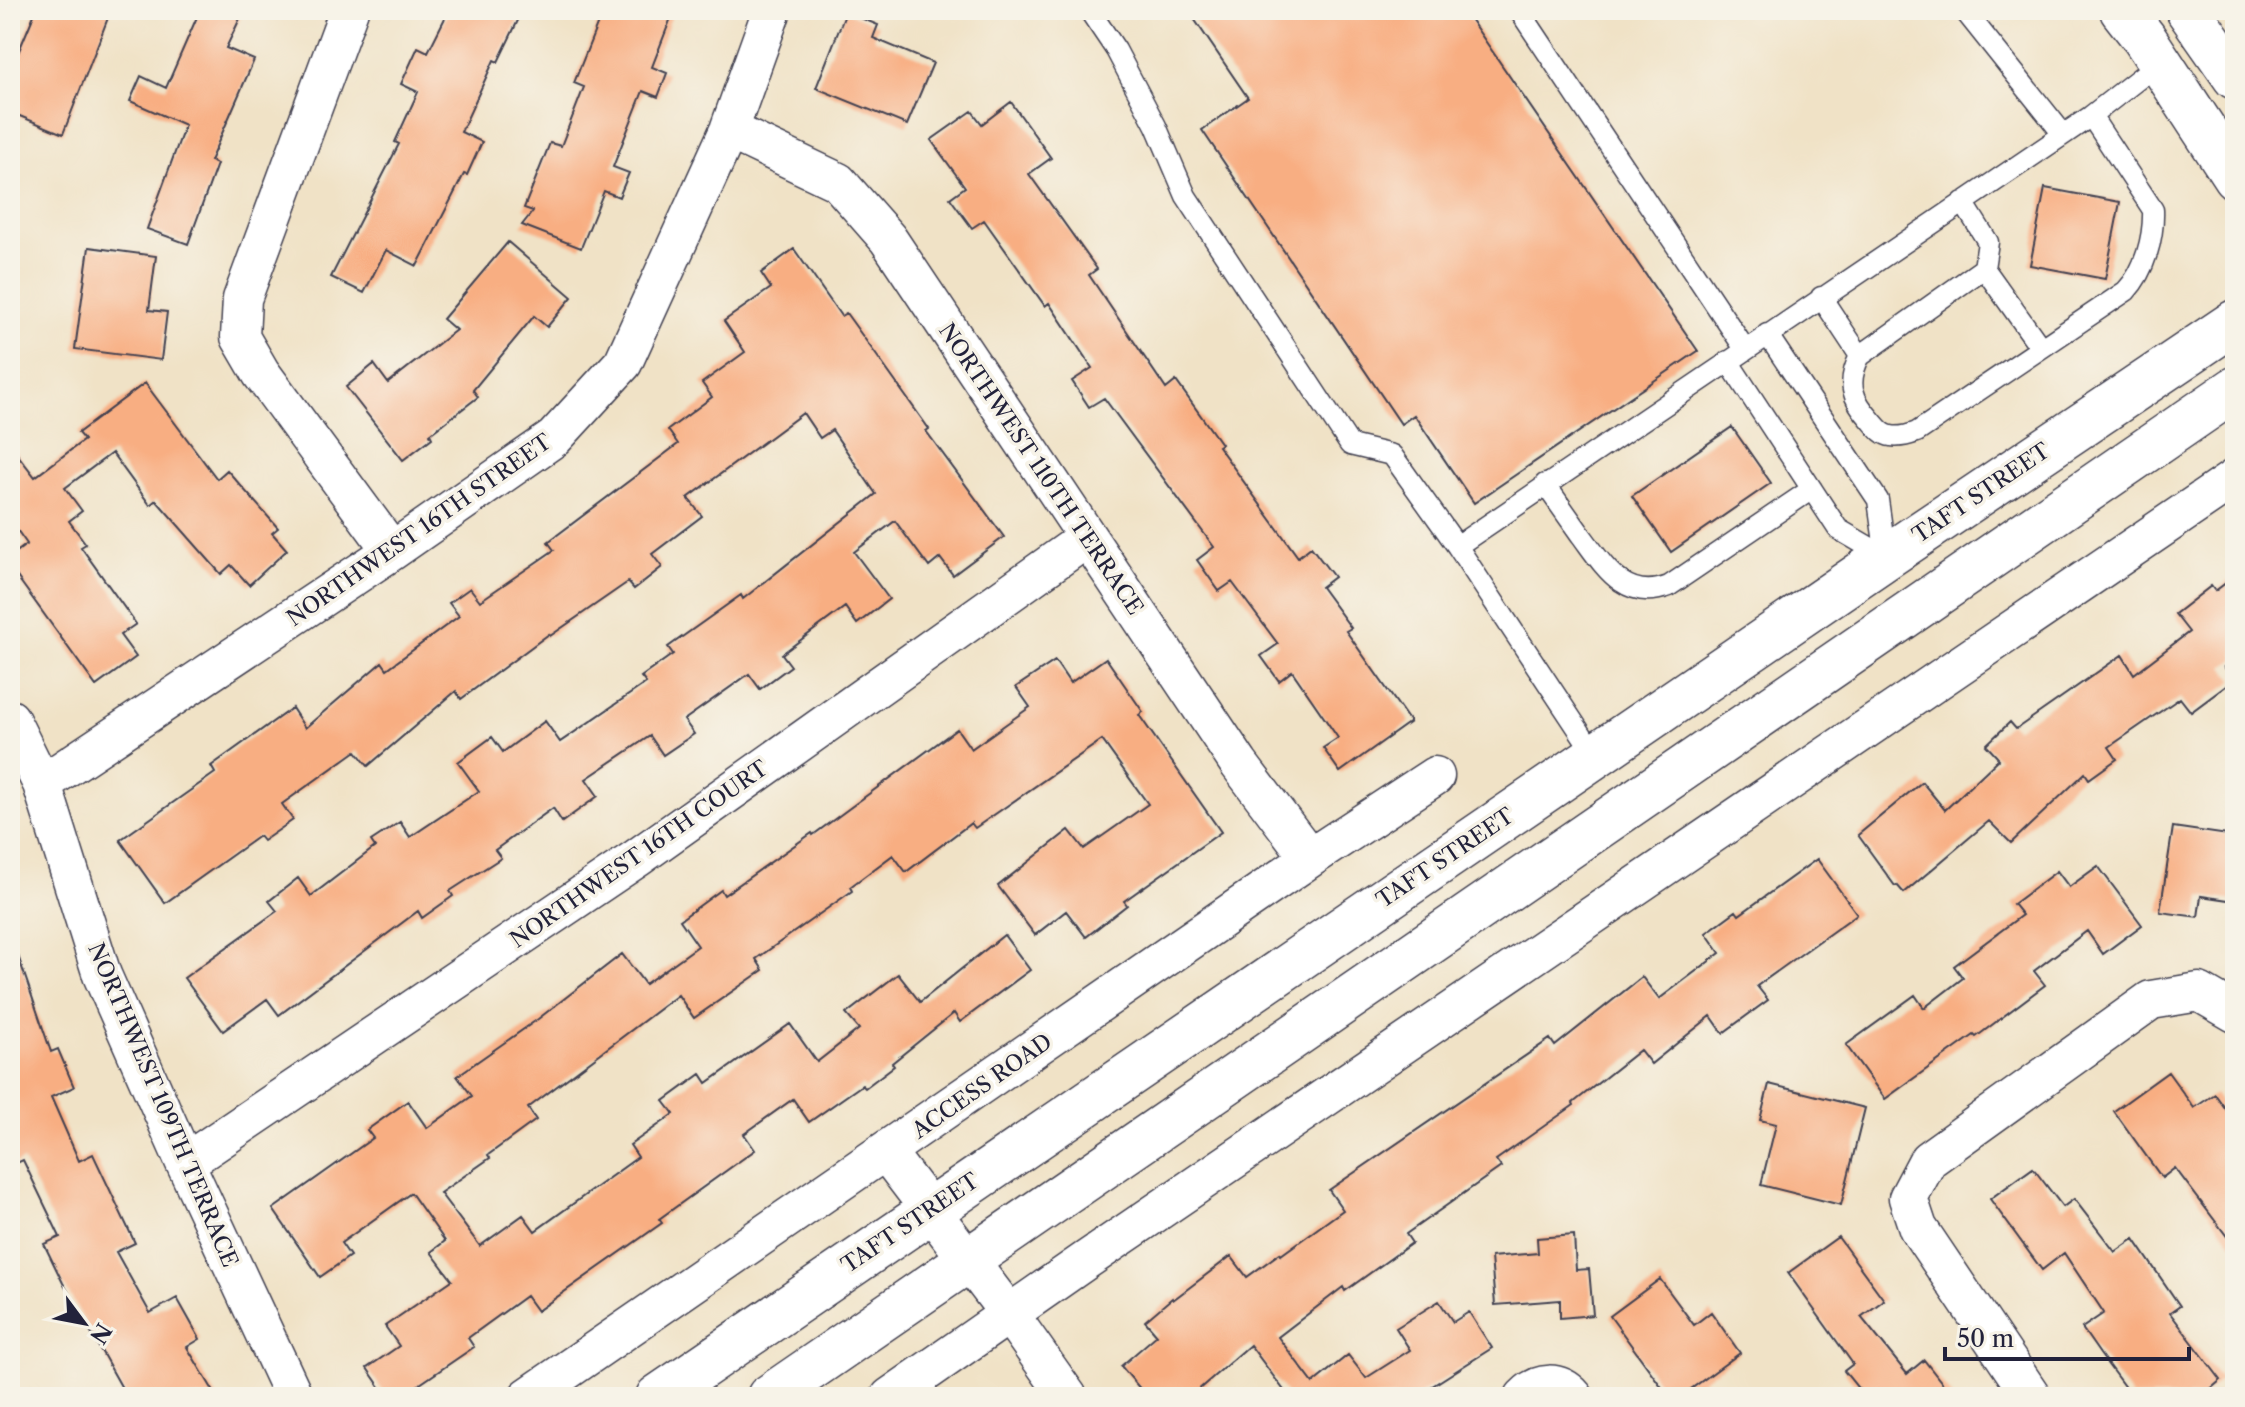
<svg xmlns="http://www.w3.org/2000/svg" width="2245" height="1407" viewBox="0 0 2245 1407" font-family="'Libre Caslon Text',serif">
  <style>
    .building { fill: #f8ae82 }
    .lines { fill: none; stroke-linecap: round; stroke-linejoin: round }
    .service-casing { stroke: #413f50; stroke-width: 23 }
    .minor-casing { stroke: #413f50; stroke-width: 41 }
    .tertiary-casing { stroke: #413f50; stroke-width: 47 }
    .secondary-casing { stroke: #413f50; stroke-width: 47 }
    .service { stroke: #fff; stroke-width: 20 }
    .minor { stroke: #fff; stroke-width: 38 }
    .tertiary { stroke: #fff; stroke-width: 44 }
    .secondary { stroke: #fff; stroke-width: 44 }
    .labels { text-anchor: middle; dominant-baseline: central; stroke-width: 7; stroke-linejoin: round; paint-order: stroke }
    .street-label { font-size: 22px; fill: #22223b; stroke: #f7f3e8 }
  </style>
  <rect width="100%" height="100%" fill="#f7f3e8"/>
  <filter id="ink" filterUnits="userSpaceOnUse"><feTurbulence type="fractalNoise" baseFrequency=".0125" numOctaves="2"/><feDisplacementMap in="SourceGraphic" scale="16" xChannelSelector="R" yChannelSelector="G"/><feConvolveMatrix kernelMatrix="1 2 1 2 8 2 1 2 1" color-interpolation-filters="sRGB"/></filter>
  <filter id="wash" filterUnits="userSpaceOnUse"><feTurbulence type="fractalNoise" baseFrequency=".006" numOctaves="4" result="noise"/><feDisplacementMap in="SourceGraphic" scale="32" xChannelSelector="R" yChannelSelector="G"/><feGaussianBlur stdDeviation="1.8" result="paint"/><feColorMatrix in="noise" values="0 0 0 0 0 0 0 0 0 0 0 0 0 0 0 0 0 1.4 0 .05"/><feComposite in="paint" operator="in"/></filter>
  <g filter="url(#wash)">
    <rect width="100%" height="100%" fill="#f0e2c6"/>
    <g id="blocks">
      <!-- building -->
      <path class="building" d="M 36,10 L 111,10 L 63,134 L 10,112 L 10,72 Z
        M 200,10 L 244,10 L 226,48 L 254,60 L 210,161 L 217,164 L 188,244 L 147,229 L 185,125 L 130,101 L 141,76 L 166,88 Z
        M 449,10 L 523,10 L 498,62 L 494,60 L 461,132 L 482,142 L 467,175 L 464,174 L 417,266 L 386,250 L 364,293 L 331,277 L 399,144 L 395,142 L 418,92 L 401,84 L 418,47 L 428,52 Z
        M 603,10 L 674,10 L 652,67 L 667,73 L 658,97 L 643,91 L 613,167 L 629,173 L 619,197 L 604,191 L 581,248 L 522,225 L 533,211 L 524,208 L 550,143 L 561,146 L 584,87 L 574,83 Z
        M 1188,10 L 1464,10 L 1698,351 L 1474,503 L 1414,415 L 1401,424 L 1202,130 L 1248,98 Z
        M 846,12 L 878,25 L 873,38 L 933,63 L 907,125 L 816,88 Z
        M 1011,102 L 1051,158 L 1029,174 L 1097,269 L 1089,275 L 1166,389 L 1176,381 L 1221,444 L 1218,446 L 1298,557 L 1311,547 L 1334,577 L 1321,587 L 1351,628 L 1346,631 L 1410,722 L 1340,772 L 1323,748 L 1338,738 L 1292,671 L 1279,681 L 1261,656 L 1278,644 L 1232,582 L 1219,591 L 1197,560 L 1214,547 L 1104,398 L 1089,407 L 1072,381 L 1092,368 L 1049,303 L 1045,306 L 984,220 L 972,228 L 950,198 L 965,187 L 931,140 L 972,111 L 982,124 Z
        M 2045,188 L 2120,202 L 2105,279 L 2030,265 Z
        M 508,242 L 572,297 L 547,327 L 534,316 L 473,390 L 478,397 L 430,434 L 432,438 L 403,460 L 346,387 L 374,364 L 388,383 L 456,330 L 443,319 Z
        M 89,247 L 156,256 L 149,310 L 167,312 L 161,360 L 75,349 Z
        M 794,249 L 841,316 L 846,313 L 877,356 L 929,429 L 926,431 L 1004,537 L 953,575 L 940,558 L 929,567 L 895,521 L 854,552 L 889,599 L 857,624 L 845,607 L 782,654 L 791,666 L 760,689 L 749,674 L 684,720 L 694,734 L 663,755 L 650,736 L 586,779 L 598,796 L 562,822 L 553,808 L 495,850 L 501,858 L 450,891 L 453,896 L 422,918 L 418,911 L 279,1015 L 267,999 L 223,1031 L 184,978 L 277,911 L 269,901 L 298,878 L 311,896 L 375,847 L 371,841 L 400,822 L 410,837 L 479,791 L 458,762 L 492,737 L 503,752 L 545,721 L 560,742 L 646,683 L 641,677 L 673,654 L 668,647 L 741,595 L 743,599 L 876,494 L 832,430 L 820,438 L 803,413 L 688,498 L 702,516 L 652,554 L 662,567 L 634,589 L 628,582 L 550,636 L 549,634 L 461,699 L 456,691 L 368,766 L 356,751 L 282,804 L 293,820 L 263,841 L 259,836 L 165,903 L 120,840 L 215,773 L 211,766 L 292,708 L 305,728 L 382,662 L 387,669 L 459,616 L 449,603 L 470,588 L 480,601 L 554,550 L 548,542 L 678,444 L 668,430 L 712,397 L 702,383 L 745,352 L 724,321 L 771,288 L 761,273 Z
        M 145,383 L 217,479 L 227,470 L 278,528 L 272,533 L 287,550 L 249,585 L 231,565 L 221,574 L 156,500 L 150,505 L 112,453 L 65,488 L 82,511 L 69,521 L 86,544 L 81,547 L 136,624 L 120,635 L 136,657 L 96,686 L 10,567 L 10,557 L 27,544 L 10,520 L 10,445 L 35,477 L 84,440 L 78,433 Z
        M 1732,427 L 1771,483 L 1671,552 L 1632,496 Z
        M 2235,576 L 2235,659 L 2224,667 L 2234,680 L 2191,712 L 2180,698 L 2109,747 L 2117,759 L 2089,779 L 2085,773 L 2011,843 L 1989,821 L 1904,893 L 1897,885 L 1895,886 L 1858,835 L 1922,782 L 1945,810 L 1999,759 L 1986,745 L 2010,722 L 2016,729 L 2122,655 L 2134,674 L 2189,632 L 2175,614 L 2211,586 L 2215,591 Z
        M 1106,658 L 1143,712 L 1139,715 L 1221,832 L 1124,901 L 1127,905 L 1086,937 L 1066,911 L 1035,935 L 998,886 L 1069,830 L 1084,849 L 1148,804 L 1102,740 L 975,828 L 971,823 L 906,872 L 893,855 L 850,887 L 852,891 L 756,959 L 763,970 L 694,1018 L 678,995 L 528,1108 L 536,1120 L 488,1155 L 490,1158 L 440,1193 L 480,1246 L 523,1215 L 535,1231 L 638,1157 L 630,1145 L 674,1114 L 664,1101 L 701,1074 L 707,1083 L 790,1024 L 817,1062 L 859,1029 L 846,1014 L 898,974 L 920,1002 L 1004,935 L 1030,970 L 960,1022 L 954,1013 L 892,1063 L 894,1066 L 865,1088 L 862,1085 L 809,1122 L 793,1099 L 744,1134 L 755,1150 L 659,1219 L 662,1223 L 537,1311 L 526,1296 L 468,1338 L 474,1347 L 401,1397 L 387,1397 L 367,1368 L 399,1346 L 385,1326 L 452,1280 L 431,1252 L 445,1241 L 411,1193 L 341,1243 L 350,1256 L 320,1277 L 273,1209 L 373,1138 L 367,1130 L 408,1101 L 427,1128 L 472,1096 L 457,1076 L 538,1019 L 622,954 L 645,984 L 698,946 L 680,920 L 721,890 L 724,895 L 812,833 L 813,835 L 957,729 L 971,749 L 1030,707 L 1016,687 L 1055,661 L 1070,683 Z
        M 2173,827 L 2235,836 L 2235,901 L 2201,896 L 2198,917 L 2160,912 Z
        M 1817,859 L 1857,914 L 1757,986 L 1768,1000 L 1723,1033 L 1711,1016 L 1651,1064 L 1640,1050 L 1573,1103 L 1574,1105 L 1496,1160 L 1501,1167 L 1406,1234 L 1412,1243 L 1345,1291 L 1343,1287 L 1278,1337 L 1313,1383 L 1348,1355 L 1366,1378 L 1410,1350 L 1396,1328 L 1439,1301 L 1453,1322 L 1469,1312 L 1492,1348 L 1415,1397 L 1289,1397 L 1250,1345 L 1190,1397 L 1147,1397 L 1121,1366 L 1157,1335 L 1145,1321 L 1172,1298 L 1173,1300 L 1231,1256 L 1247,1277 L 1280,1253 L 1281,1255 L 1343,1210 L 1329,1190 L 1550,1039 L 1555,1046 L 1642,977 L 1659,999 L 1720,953 L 1706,933 L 1736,911 L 1739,915 Z
        M 2098,866 L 2142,925 L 2103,954 L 2087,931 L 2034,971 L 2045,985 L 1976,1037 L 1974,1035 L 1885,1099 L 1846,1045 L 1915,995 L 1924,1008 L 1963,978 L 1954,966 L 2022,915 L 2013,904 L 2057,871 L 2069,887 Z
        M 14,944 L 51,1052 L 58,1049 L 74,1087 L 51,1097 L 79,1161 L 93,1154 L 135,1243 L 116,1252 L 150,1313 L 177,1298 L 200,1339 L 187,1347 L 217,1397 L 127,1397 L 63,1283 L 44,1244 L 60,1237 L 23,1160 L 10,1166 L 10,945 Z
        M 2168,1072 L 2194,1108 L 2215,1094 L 2235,1122 L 2235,1247 L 2175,1168 L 2162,1178 L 2114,1111 Z
        M 1769,1084 L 1865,1108 L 1841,1205 L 1761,1185 L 1776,1124 L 1760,1120 Z
        M 2033,1168 L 2063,1207 L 2074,1199 L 2115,1252 L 2134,1239 L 2180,1306 L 2170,1313 L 2221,1380 L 2201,1397 L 2132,1397 L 2100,1354 L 2082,1328 L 2104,1313 L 2064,1253 L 2042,1270 L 1990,1199 Z
        M 1574,1235 L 1576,1270 L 1589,1269 L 1593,1315 L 1560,1318 L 1560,1300 L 1495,1305 L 1491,1257 L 1538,1253 L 1537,1238 Z
        M 1838,1237 L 1884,1300 L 1861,1317 L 1907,1374 L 1924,1360 L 1953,1397 L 1865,1397 L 1844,1371 L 1853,1364 L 1788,1273 Z
        M 1660,1279 L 1694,1325 L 1711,1312 L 1740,1353 L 1680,1397 L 1669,1397 L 1610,1316 Z"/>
    </g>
  </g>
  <g filter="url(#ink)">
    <use href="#blocks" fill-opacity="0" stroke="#413f50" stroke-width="2"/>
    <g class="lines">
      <!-- service casing -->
      <g class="service-casing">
        <path id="service" d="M 1089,10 L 1116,50 L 1156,126 L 1186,196 L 1350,445 L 1392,455 L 1457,546
          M 1519,10 L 1745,349
          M 1964,10 L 2063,134
          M 1963,202 L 1988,242 L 1984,268 L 2041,348
          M 1821,297 L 1860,356 C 1846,383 1852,399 1871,420 C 1877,427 1882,435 1891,436 C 1900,438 1909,435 1917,432 L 2126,291 C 2145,271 2154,237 2153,210 L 2091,116
          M 1767,334 L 1878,500 L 1886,557
          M 1860,356 L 1984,268
          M 1728,361 L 1838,529 L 1886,557
          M 1545,484 C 1557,501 1569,518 1581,535 C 1604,566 1625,603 1669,586 L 1812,489
          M 1596,756 L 1457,546 L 2091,116 L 2160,62"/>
      </g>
      <!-- minor casing -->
      <g class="minor-casing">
        <path id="minor" d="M 349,10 L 242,299 L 240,337 L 261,373 L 392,551
          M 729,130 L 838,182 L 888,239 L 1239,764 L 1310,858
          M 10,719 L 42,784 L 102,975 L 185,1163 L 294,1397
          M 42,784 L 392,551 L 554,438 L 623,363 L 729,130 L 772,10
          M 886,1152 L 1010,1315 L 1068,1397
          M 185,1163 L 637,858 L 1087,538
          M 528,1397 L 1310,858 L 1435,776
          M 890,1397 L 1085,1261 L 2235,478
          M 1524,1397 C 1539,1381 1559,1380 1574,1397
          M 2032,1397 L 1918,1228 L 1908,1198 L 1928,1160 L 2151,1000 L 2199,992 L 2235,1013"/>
      </g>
      <!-- tertiary casing -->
      <g class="tertiary-casing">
        <path id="tertiary" d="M 658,1397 L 1886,557 L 2235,322
          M 769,1397 L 2235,389"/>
      </g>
      <!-- secondary casing -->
      <g class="secondary-casing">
        <path id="secondary" d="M 2122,10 L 2144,38 L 2235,177
          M 2188,10 L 2235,77"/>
      </g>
      <!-- service -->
      <use href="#service" class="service"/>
      <!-- minor -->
      <use href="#minor" class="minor"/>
      <!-- tertiary -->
      <use href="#tertiary" class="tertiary"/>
      <!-- secondary -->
      <use href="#secondary" class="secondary"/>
    </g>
  </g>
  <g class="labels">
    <!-- street labels -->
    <g class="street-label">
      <text transform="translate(1041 469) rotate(56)">NORTHWEST 110TH TERRACE</text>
      <text transform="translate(1981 493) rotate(-34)">TAFT STREET</text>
      <text transform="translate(419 530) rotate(-35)">NORTHWEST 16TH STREET</text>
      <text transform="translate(639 854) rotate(-35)">NORTHWEST 16TH COURT</text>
      <text transform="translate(1445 858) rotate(-34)">TAFT STREET</text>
      <text transform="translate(982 1086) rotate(-35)">ACCESS ROAD</text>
      <text transform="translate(163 1105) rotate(67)">NORTHWEST 109TH TERRACE</text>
      <text transform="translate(910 1223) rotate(-34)">TAFT STREET</text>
    </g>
  </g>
  <!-- margin -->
  <rect width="2245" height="1407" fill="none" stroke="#f7f3e8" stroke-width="40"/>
  <!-- north arrow -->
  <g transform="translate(84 1323) rotate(122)" stroke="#f7f3e8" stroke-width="6" paint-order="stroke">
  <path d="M0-6L14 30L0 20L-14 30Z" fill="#22223b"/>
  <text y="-12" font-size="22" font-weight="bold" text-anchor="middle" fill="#22223b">N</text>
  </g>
  <!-- scale -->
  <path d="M1945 1347v12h244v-12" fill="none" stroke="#22223b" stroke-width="4"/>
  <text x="1957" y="1347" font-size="24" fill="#22223b" stroke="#f7f3e8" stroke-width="6" paint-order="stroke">50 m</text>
</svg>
